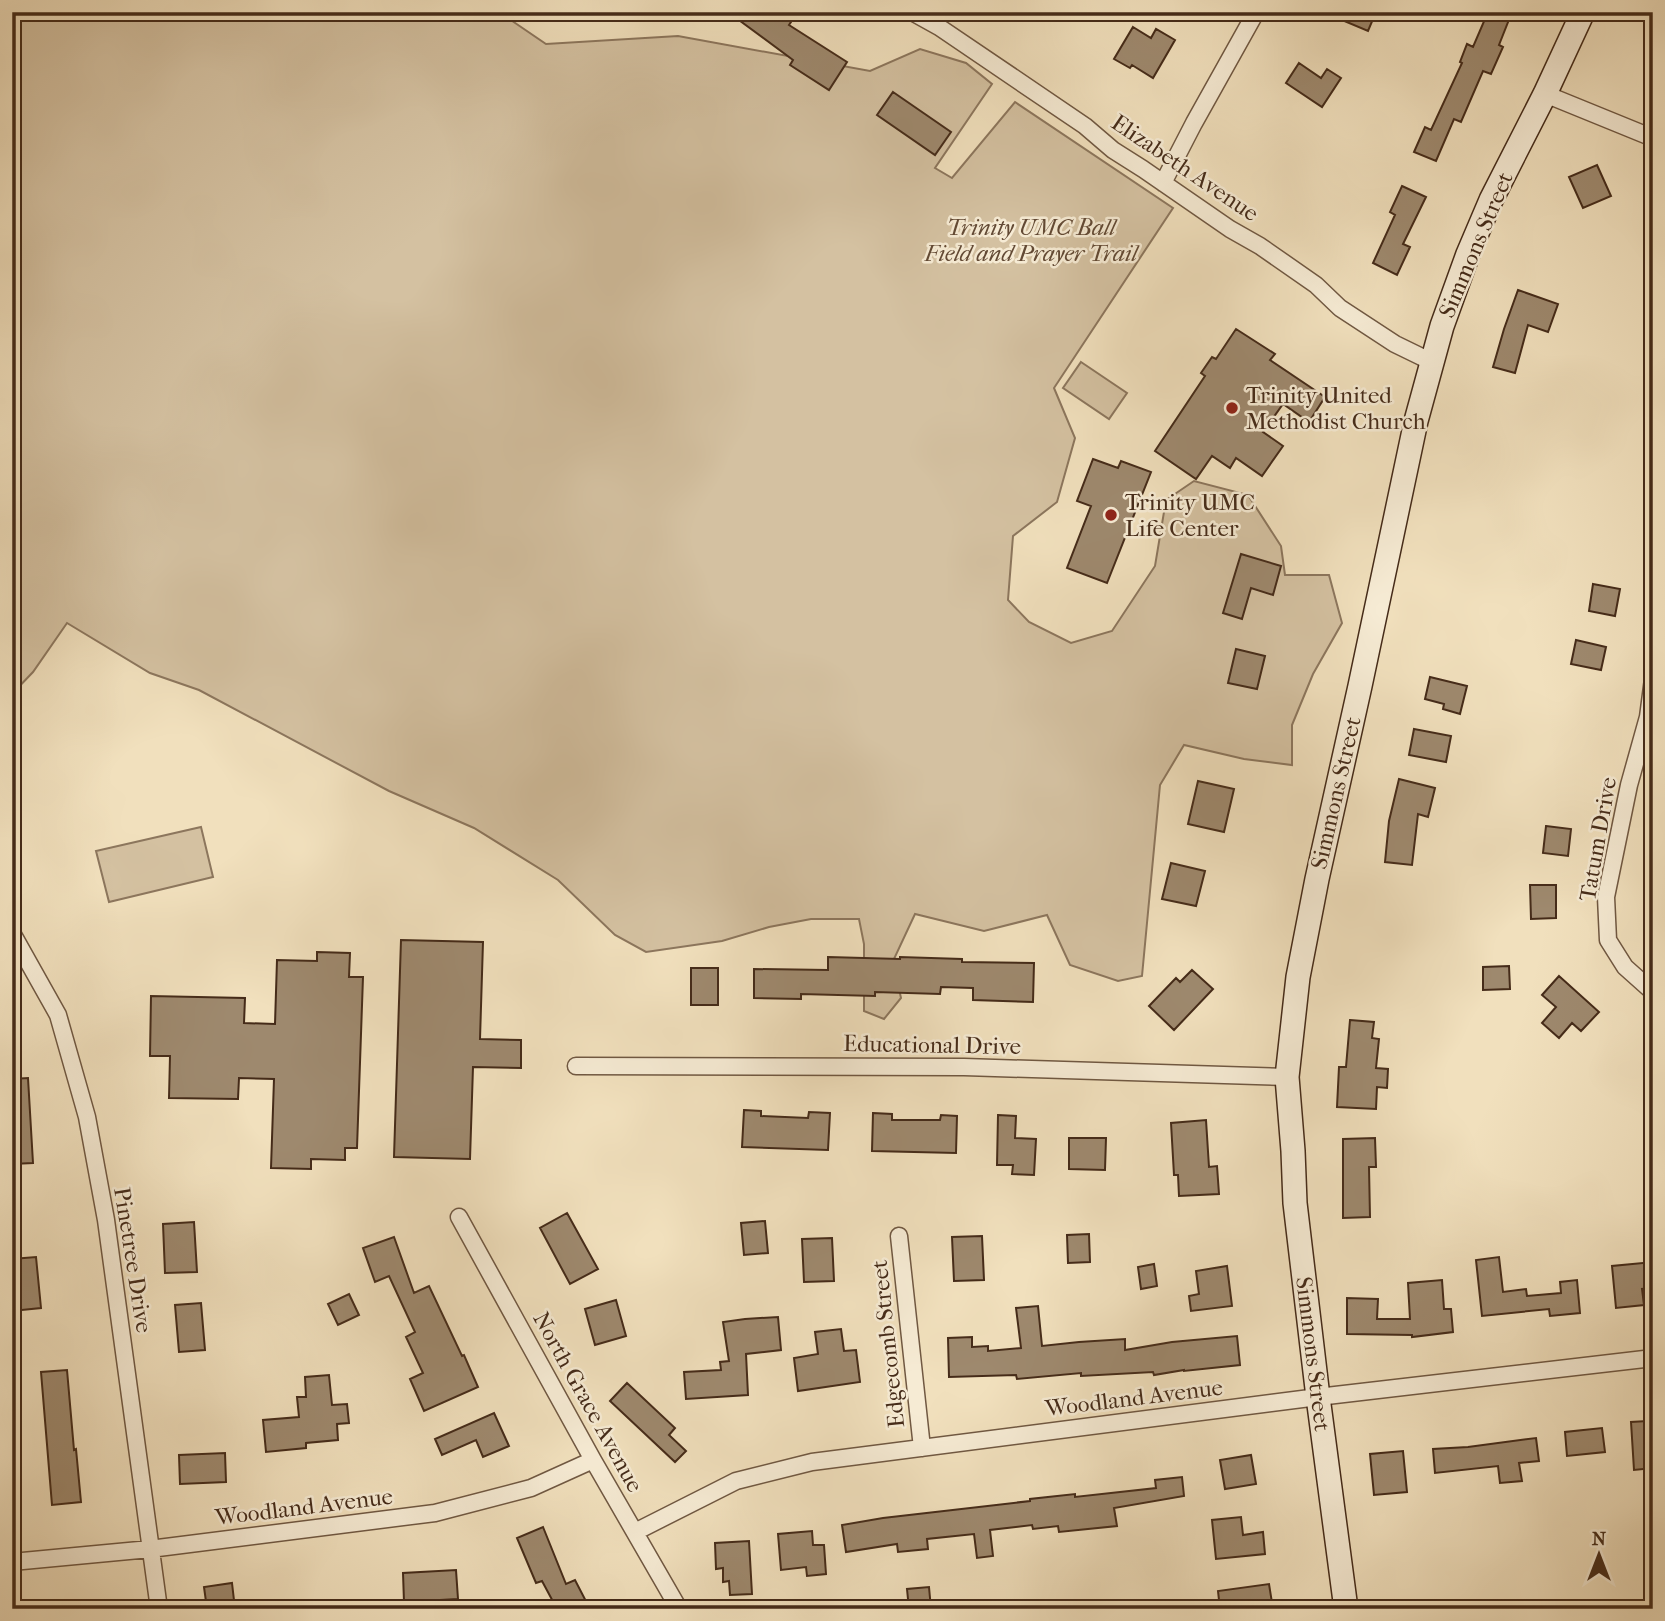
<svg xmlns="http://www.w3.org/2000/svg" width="1665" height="1621" viewBox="0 0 1665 1621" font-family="'IM FELL French Canon',serif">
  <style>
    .green { fill: #d4c1a1; stroke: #8c765d; stroke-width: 2 }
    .building { fill: #9e896e; stroke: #452b19; stroke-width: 2 }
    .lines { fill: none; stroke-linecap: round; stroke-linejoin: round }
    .street-casing { stroke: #705842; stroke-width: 19 }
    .secondary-casing { stroke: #452b19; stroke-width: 26 }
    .street { stroke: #f6ebd4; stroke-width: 16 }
    .secondary { stroke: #f6ebd4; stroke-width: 23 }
    .poi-dot { fill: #8f2418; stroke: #f6ebd4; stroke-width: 2.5 }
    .labels { text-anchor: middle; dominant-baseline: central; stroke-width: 5; stroke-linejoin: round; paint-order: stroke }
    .street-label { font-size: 23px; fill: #452b19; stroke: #f6ebd4 }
    .park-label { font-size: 23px; font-style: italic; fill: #624934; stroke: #f6ebd4 }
    .poi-label { font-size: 23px; fill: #452b19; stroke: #f6ebd4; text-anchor: start }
  </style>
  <rect width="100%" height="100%" fill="#f1e0bd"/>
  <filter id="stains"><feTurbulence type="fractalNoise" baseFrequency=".00286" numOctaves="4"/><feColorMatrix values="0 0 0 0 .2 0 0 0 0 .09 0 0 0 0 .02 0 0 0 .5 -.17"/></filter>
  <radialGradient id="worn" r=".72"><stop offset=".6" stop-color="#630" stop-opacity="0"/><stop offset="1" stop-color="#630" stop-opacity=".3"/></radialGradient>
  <!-- green -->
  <path class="green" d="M 12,12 L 499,12 L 546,44 L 678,36 L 870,71 L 920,49 L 966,63 L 992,84 L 935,168 L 952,178 L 1015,102 L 1173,208 L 1054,388 L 1075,438 L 1057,502 L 1013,536 L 1008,600 L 1029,622 L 1071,643 L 1112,631 L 1155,566 L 1166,500 L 1194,481 L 1248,495 L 1281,546 L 1285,575 L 1329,575 L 1342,623 L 1313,674 L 1292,725 L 1292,765 L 1244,759 L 1184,745 L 1160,785 L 1142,976 L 1118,981 L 1070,965 L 1047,915 L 984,931 L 915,914 L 893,961 L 901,998 L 884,1019 L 864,1011 L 864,944 L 859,919 L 811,919 L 769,927 L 722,941 L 646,952 L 615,935 L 558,880 L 474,828 L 389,791 L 199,690 L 150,673 L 67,623 L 33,672 L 12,694 Z
    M 1081,362 L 1127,393 L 1109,419 L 1063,388 Z
    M 201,827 L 213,877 L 109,902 L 96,851 Z"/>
  <!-- building -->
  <path class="building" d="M 728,12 L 777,12 L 791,22 L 789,25 L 847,62 L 829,90 L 790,65 L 793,60 Z
    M 1323,12 L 1376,12 L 1368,31 Z
    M 1488,12 L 1512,12 L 1499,45 L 1503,47 L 1491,74 L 1483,71 L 1461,122 L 1454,119 L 1436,161 L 1414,152 L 1425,127 L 1431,130 L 1462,63 L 1460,62 L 1467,44 L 1473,47 Z
    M 1133,27 L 1151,38 L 1156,29 L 1175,40 L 1153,78 L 1132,65 L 1130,68 L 1114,59 Z
    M 1299,63 L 1321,78 L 1327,69 L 1341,78 L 1322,107 L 1286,83 Z
    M 893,92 L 951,132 L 935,155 L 877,115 Z
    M 1597,165 L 1611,196 L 1583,208 L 1569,177 Z
    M 1402,186 L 1426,197 L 1403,244 L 1410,247 L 1397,275 L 1373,263 L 1395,215 L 1390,212 Z
    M 1518,290 L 1558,304 L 1548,332 L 1528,325 L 1515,373 L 1493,367 L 1504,329 Z
    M 1236,329 L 1275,354 L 1270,360 L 1325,397 L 1309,422 L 1283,404 L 1263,432 L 1283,446 L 1262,476 L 1236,458 L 1230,468 L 1212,456 L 1196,479 L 1155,451 L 1205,376 L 1201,373 L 1212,357 L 1216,359 Z
    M 1093,459 L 1118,468 L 1121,461 L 1151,472 L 1107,583 L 1067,568 L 1091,506 L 1077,501 Z
    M 1241,554 L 1281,566 L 1273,595 L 1251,588 L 1242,619 L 1223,613 Z
    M 1593,584 L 1620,589 L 1615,616 L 1589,611 Z
    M 1576,640 L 1606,647 L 1601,670 L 1571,664 Z
    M 1236,649 L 1265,656 L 1257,689 L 1228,683 Z
    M 1430,677 L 1467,686 L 1460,714 L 1443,709 L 1444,704 L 1425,699 Z
    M 1414,729 L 1451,736 L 1446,762 L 1409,755 Z
    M 1399,779 L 1435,788 L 1428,817 L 1418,814 L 1412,865 L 1385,862 L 1389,821 Z
    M 1198,781 L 1234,789 L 1224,832 L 1188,824 Z
    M 1546,826 L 1571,829 L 1568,856 L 1543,853 Z
    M 1171,863 L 1205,871 L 1196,906 L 1162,899 Z
    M 1530,885 L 1556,885 L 1556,918 L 1531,919 Z
    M 401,940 L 483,942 L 480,1039 L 521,1040 L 521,1068 L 473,1067 L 470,1159 L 394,1157 Z
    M 317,952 L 350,953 L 349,977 L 363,977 L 357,1148 L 345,1148 L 345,1160 L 311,1159 L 311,1169 L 271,1168 L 274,1079 L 239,1078 L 238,1099 L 169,1098 L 170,1056 L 150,1056 L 151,996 L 245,998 L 244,1023 L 275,1024 L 277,960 L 317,961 Z
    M 828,957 L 900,959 L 900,957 L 962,959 L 962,962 L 1034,963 L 1033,1002 L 973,1000 L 973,988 L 941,987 L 940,994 L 875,992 L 875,996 L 801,994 L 801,999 L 754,998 L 754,969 L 828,970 Z
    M 1509,966 L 1510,989 L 1483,990 L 1483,967 Z
    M 691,968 L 718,968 L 718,1005 L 691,1005 Z
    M 1192,970 L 1213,989 L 1174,1030 L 1149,1006 L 1176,978 L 1180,982 Z
    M 1559,976 L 1599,1012 L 1581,1031 L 1572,1023 L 1559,1038 L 1542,1023 L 1556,1007 L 1542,995 Z
    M 1350,1020 L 1374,1022 L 1372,1038 L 1379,1039 L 1376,1068 L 1388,1069 L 1387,1088 L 1377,1087 L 1376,1109 L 1337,1107 L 1339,1067 L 1346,1067 Z
    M 28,1078 L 33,1163 L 12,1164 L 12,1079 Z
    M 744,1110 L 761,1111 L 761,1116 L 808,1118 L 809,1112 L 830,1113 L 828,1150 L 742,1147 Z
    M 873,1113 L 892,1114 L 892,1120 L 940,1120 L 941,1115 L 957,1116 L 956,1153 L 872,1151 Z
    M 998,1115 L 1016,1116 L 1015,1138 L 1036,1139 L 1034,1175 L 1012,1174 L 1013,1165 L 997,1165 Z
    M 1206,1120 L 1209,1167 L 1217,1166 L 1219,1194 L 1179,1196 L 1178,1175 L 1174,1175 L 1171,1123 Z
    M 1069,1138 L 1106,1138 L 1105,1170 L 1069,1169 Z
    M 1375,1138 L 1376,1167 L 1369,1167 L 1370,1217 L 1343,1218 L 1343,1139 Z
    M 567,1213 L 598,1269 L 570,1284 L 540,1228 Z
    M 765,1221 L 768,1253 L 744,1255 L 741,1223 Z
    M 194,1222 L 197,1272 L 165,1273 L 163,1224 Z
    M 1089,1234 L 1090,1262 L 1068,1263 L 1067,1235 Z
    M 982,1236 L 984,1280 L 954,1281 L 952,1237 Z
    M 394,1237 L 414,1293 L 429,1286 L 462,1356 L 464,1355 L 478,1387 L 424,1411 L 410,1379 L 423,1373 L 406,1337 L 415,1332 L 389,1276 L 375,1282 L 363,1248 Z
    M 832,1238 L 834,1281 L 804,1282 L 802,1239 Z
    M 36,1257 L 41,1308 L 12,1311 L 12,1259 Z
    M 1499,1257 L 1503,1292 L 1526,1289 L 1527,1296 L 1561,1293 L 1560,1282 L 1577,1280 L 1580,1313 L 1550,1316 L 1549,1309 L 1482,1316 L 1476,1260 Z
    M 1653,1262 L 1653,1288 L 1642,1289 L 1644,1305 L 1616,1308 L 1612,1266 Z
    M 1154,1264 L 1157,1286 L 1141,1289 L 1138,1267 Z
    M 1227,1266 L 1232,1306 L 1191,1311 L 1189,1296 L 1199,1294 L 1196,1271 Z
    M 1442,1280 L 1444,1309 L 1451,1309 L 1453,1332 L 1412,1337 L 1412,1335 L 1347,1334 L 1347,1298 L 1378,1299 L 1377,1319 L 1410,1319 L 1408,1283 Z
    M 349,1294 L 359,1315 L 338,1325 L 328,1304 Z
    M 616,1300 L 626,1336 L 595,1345 L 585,1309 Z
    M 201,1303 L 205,1350 L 179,1352 L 175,1305 Z
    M 1038,1306 L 1042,1346 L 1079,1342 L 1125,1339 L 1125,1350 L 1172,1342 L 1237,1336 L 1240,1365 L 1184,1371 L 1184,1370 L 1154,1375 L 1153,1372 L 1081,1376 L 1081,1373 L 1017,1379 L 1016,1375 L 949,1377 L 948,1338 L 972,1337 L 972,1347 L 988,1346 L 988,1351 L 1021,1348 L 1016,1308 Z
    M 778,1317 L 781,1350 L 746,1354 L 748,1395 L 686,1399 L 684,1372 L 721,1370 L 720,1362 L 729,1361 L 723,1322 L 745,1319 Z
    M 841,1329 L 844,1351 L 856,1350 L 860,1382 L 798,1391 L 794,1358 L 818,1354 L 815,1332 Z
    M 67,1370 L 74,1450 L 76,1449 L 81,1502 L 52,1505 L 41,1372 Z
    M 329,1375 L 332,1405 L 347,1404 L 349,1423 L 337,1424 L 338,1440 L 306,1443 L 306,1448 L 266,1452 L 263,1420 L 299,1417 L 297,1397 L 306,1397 L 305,1377 Z
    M 627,1383 L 675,1428 L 669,1435 L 686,1451 L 675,1462 L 610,1401 Z
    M 494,1413 L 509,1446 L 483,1457 L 476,1440 L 442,1455 L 435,1439 Z
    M 1647,1421 L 1647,1423 L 1653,1423 L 1653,1468 L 1634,1470 L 1631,1422 Z
    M 1602,1428 L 1605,1452 L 1567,1456 L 1565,1432 Z
    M 1536,1438 L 1539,1461 L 1519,1463 L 1522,1481 L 1500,1483 L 1498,1466 L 1435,1473 L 1433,1449 L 1468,1447 Z
    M 1403,1451 L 1407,1492 L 1374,1495 L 1370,1454 Z
    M 225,1453 L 226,1482 L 180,1484 L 179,1455 Z
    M 1251,1455 L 1256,1484 L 1225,1489 L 1220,1460 Z
    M 1182,1477 L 1184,1496 L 1114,1508 L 1117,1526 L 1059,1532 L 1058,1526 L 1033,1529 L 1032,1525 L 990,1530 L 993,1556 L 977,1558 L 974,1534 L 927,1539 L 928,1549 L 898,1552 L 897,1544 L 846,1552 L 842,1525 L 883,1518 L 1030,1501 L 1030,1499 L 1075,1494 L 1075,1497 L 1156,1488 L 1155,1480 Z
    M 1241,1517 L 1243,1535 L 1263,1532 L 1265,1554 L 1216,1559 L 1212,1520 Z
    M 543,1527 L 566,1584 L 575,1580 L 590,1609 L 557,1609 L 542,1581 L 536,1583 L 517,1538 Z
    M 812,1531 L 813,1545 L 824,1545 L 826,1574 L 807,1576 L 806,1567 L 781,1570 L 778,1534 Z
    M 749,1541 L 752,1594 L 730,1595 L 729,1581 L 723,1582 L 723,1568 L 716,1569 L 715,1543 Z
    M 456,1570 L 458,1599 L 404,1602 L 403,1573 Z
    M 232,1583 L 235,1609 L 207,1609 L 204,1587 Z
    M 1269,1584 L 1273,1609 L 1242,1609 L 1242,1607 L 1220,1609 L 1218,1591 Z
    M 929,1587 L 931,1609 L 909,1609 L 907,1589 Z"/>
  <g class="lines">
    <!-- street casing -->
    <g class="street-casing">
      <path id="street" d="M 912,12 L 939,27 L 1085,126 L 1113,150 L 1143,169 L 1230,229 L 1260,246 L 1316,285 L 1340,308 L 1395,344 L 1432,362
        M 1545,94 L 1653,138
        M 1163,183 L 1194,123 L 1256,12
        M 1653,679 L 1648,717 L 1629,785 L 1606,897 L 1608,940 L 1625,967 L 1653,992
        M 12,933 L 58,1015 L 87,1117 L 106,1220 L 159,1609
        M 576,1066 L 964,1067 L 1287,1077
        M 459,1217 L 593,1460 L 679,1609
        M 899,1236 L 922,1448
        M 635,1532 L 736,1481 L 812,1462 L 1318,1397 L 1653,1358
        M 12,1562 L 150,1549 L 435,1513 L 531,1488 L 593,1460"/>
    </g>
    <!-- secondary casing -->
    <g class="secondary-casing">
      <path id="secondary" d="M 1346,1609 L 1318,1397 L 1295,1203 L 1293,1151 L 1287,1077 L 1298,977 L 1317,879 L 1360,686 L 1416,421 L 1442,326 L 1468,254 L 1491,200 L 1545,94 L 1583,12"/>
    </g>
    <!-- street -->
    <use href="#street" class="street"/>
    <!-- secondary -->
    <use href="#secondary" class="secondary"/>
  </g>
  <!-- markers -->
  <g class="poi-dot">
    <circle cx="1232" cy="408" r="7"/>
    <circle cx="1111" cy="515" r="7"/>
  </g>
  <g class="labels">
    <!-- street labels -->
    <g class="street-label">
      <text transform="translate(1185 168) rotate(34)">Elizabeth Avenue</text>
      <text transform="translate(1476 245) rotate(-67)">Simmons Street</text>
      <text transform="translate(1336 793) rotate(-77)">Simmons Street</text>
      <text transform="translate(1598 839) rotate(-80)">Tatum Drive</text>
      <text transform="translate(932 1045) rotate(1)">Educational Drive</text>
      <text transform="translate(133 1260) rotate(81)">Pinetree Drive</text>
      <text transform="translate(888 1344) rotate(-96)">Edgecomb Street</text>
      <text transform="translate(1313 1354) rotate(83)">Simmons Street</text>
      <text transform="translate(1134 1398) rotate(-7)">Woodland Avenue</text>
      <text transform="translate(588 1402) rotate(61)">North Grace Avenue</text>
      <text transform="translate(304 1507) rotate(-7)">Woodland Avenue</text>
    </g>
    <!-- park labels -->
    <g class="park-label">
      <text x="1031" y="227">Trinity UMC Ball<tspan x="1031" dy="26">Field and Prayer Trail</tspan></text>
    </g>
    <!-- poi labels -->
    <g class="poi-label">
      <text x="1246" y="395">Trinity United<tspan x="1246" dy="26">Methodist Church</tspan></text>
      <text x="1125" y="502">Trinity UMC<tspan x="1125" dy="26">Life Center</tspan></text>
    </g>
  </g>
  <!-- margin -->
  <rect width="1665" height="1621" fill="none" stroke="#f1e0bd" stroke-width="42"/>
  <rect x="14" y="14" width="1637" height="1593" fill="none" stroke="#452b19" stroke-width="3.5"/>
  <rect x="21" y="21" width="1623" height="1579" fill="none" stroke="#452b19" stroke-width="2"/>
  <!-- north arrow -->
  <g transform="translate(1599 1555)" stroke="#f6ebd4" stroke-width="5" paint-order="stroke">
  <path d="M0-5L12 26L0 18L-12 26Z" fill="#452b19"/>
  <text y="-10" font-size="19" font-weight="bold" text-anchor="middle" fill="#452b19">N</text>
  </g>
  <rect width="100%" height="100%" filter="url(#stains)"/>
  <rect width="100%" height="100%" fill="url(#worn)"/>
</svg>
